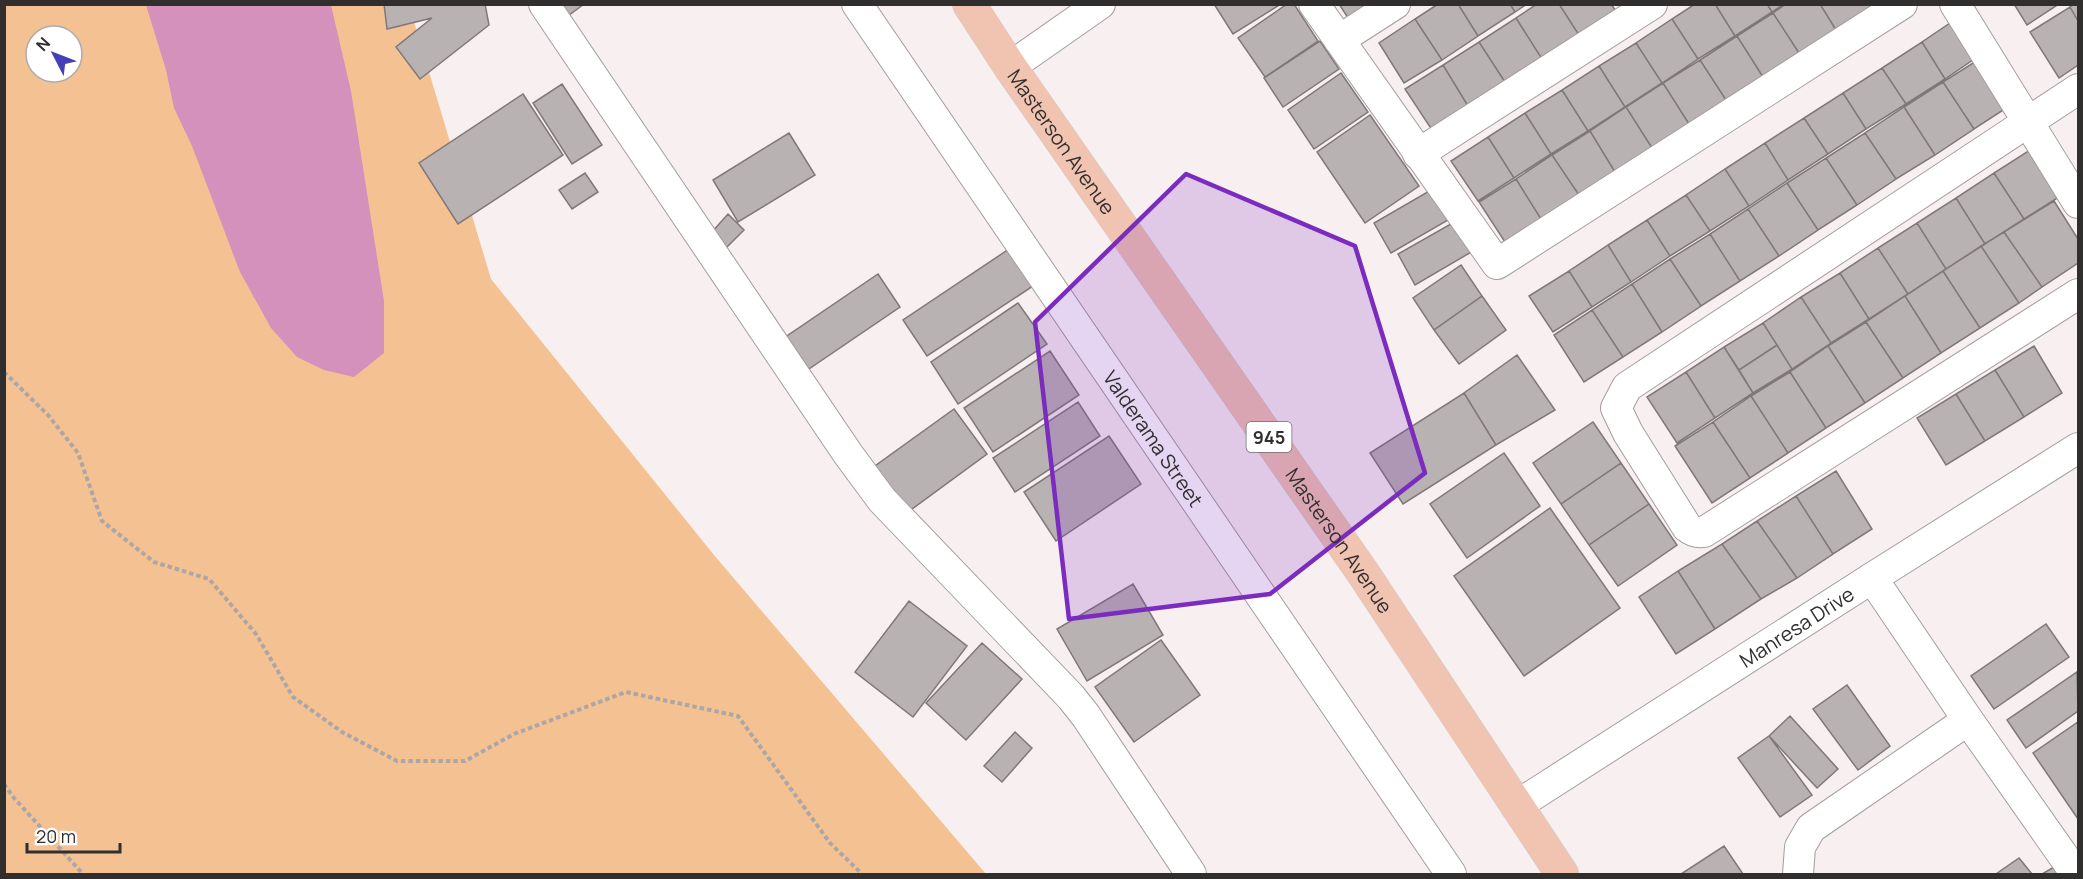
<svg xmlns="http://www.w3.org/2000/svg" width="2083" height="879" viewBox="0 0 2083 879" font-family="Manrope,sans-serif">
  <style>
    .green { fill: #f4c292; fill-rule: evenodd }
    .water { fill: #d491bb }
    .building { fill: #b9b2b3; stroke: #7f787a; stroke-width: 1.5 }
    .lines { fill: none; stroke-linecap: round; stroke-linejoin: round }
    .minor-casing { stroke: #a49d9d; stroke-width: 32 }
    .major-casing { stroke: #cecdcd; stroke-width: 34 }
    .path { stroke: #aca6a6; stroke-width: 4; stroke-dasharray: 4.5 3; stroke-linecap: butt }
    .minor { stroke: #fff; stroke-width: 30 }
    .major { stroke: #f1c4b1; stroke-width: 33 }
    .marked { fill: #7b2cbf; fill-opacity: 0.2; stroke: #7b2cbf; stroke-width: 4.5; stroke-linejoin: round }
    .labels { text-anchor: middle; dominant-baseline: central; stroke-width: 5; stroke-linejoin: round; paint-order: stroke }
    .shield { fill: #fff; stroke: #6f6d6d; stroke-width: 1.5 }
    .shield-label { font-size: 18px; font-weight: bold; fill: #312e2e }
    .street-label { font-size: 20px; fill: #312e2e; stroke: #fff }
  </style>
  <rect width="100%" height="100%" fill="#f8f0f0"/>
  <!-- green -->
  <path class="green" d="M 5,4 L 409,5 L 491,279 L 714,555 L 986,874 L 5,874 ZM 36,36 L 72,36 L 72,72 L 36,72 Z"/>
  <!-- water -->
  <path class="water" d="M 146,5 L 331,5 L 351,91 L 384,301 L 384,353 L 354,377 L 324,370 L 297,357 L 271,328 L 240,272 L 192,146 L 174,108 L 166,70 Z"/>
  <!-- building -->
  <path class="building" d="M 384,4 L 485,4 L 489,25 L 420,79 L 396,47 L 432,18 L 387,29 Z
    M 560,4 L 584,4 L 568,16 Z
    M 1214,4 L 1281,4 L 1233,34 Z
    M 1287,4 L 1294,4 L 1318,41 L 1265,77 L 1238,38 Z
    M 1339,4 L 1374,4 L 1350,21 Z
    M 1438,4 L 1458,4 L 1478,36 L 1442,60 L 1415,19 Z
    M 1458,4 L 1510,4 L 1515,12 L 1478,36 Z
    M 1510,4 L 1527,4 L 1515,12 Z
    M 1537,4 L 1559,4 L 1579,35 L 1542,59 L 1516,18 Z
    M 1559,4 L 1611,4 L 1616,11 L 1579,35 Z
    M 1695,4 L 1715,4 L 1735,36 L 1698,59 L 1672,19 Z
    M 1715,4 L 1767,4 L 1772,12 L 1735,36 Z
    M 1767,4 L 1784,4 L 1772,12 Z
    M 1786,4 L 1820,4 L 1836,30 L 1799,53 L 1773,13 Z
    M 1820,4 L 1872,4 L 1873,6 L 1836,30 Z
    M 2014,4 L 2059,4 L 2027,25 Z
    M 2073,4 L 2078,4 L 2078,21 L 2070,7 Z
    M 2070,7 L 2078,21 L 2078,65 L 2059,78 L 2030,32 Z
    M 1773,13 L 1799,53 L 1763,77 L 1737,36 Z
    M 1516,18 L 1542,59 L 1505,82 L 1479,42 Z
    M 1415,19 L 1442,60 L 1404,83 L 1379,43 Z
    M 1672,19 L 1698,59 L 1662,83 L 1636,43 Z
    M 1956,19 L 1980,55 L 1945,79 L 1922,42 Z
    M 1737,36 L 1763,77 L 1726,100 L 1700,60 Z
    M 1320,41 L 1339,69 L 1283,107 L 1264,78 Z
    M 1479,42 L 1505,82 L 1468,106 L 1443,65 Z
    M 1922,42 L 1945,79 L 1906,104 L 1882,68 Z
    M 1636,43 L 1662,83 L 1625,107 L 1599,66 Z
    M 1981,58 L 2011,105 L 1974,129 L 1943,82 Z
    M 1700,60 L 1726,100 L 1689,124 L 1663,83 Z
    M 1443,65 L 1468,106 L 1432,130 L 1405,89 Z
    M 1599,66 L 1625,107 L 1588,131 L 1562,90 Z
    M 1882,68 L 1906,104 L 1866,129 L 1843,93 Z
    M 1341,73 L 1368,112 L 1314,149 L 1288,110 Z
    M 1943,82 L 1974,129 L 1935,155 L 1904,107 Z
    M 1663,83 L 1689,124 L 1652,148 L 1626,107 Z
    M 562,84 L 602,145 L 572,164 L 533,103 Z
    M 1562,90 L 1588,131 L 1551,154 L 1525,113 Z
    M 1843,93 L 1866,129 L 1828,154 L 1804,118 Z
    M 523,94 L 563,155 L 458,224 L 419,163 Z
    M 1626,107 L 1652,148 L 1615,172 L 1590,131 Z
    M 1904,107 L 1935,155 L 1896,179 L 1865,133 Z
    M 1525,113 L 1551,154 L 1514,178 L 1488,137 Z
    M 1370,115 L 1419,186 L 1365,223 L 1317,152 Z
    M 1804,118 L 1828,154 L 1788,180 L 1765,143 Z
    M 1590,131 L 1615,172 L 1579,195 L 1552,155 Z
    M 789,133 L 815,175 L 738,222 L 713,180 Z
    M 1865,133 L 1896,179 L 1857,205 L 1826,158 Z
    M 1488,137 L 1514,178 L 1478,201 L 1451,161 Z
    M 1765,143 L 1788,180 L 1749,206 L 1725,169 Z
    M 2030,150 L 2059,197 L 2024,219 L 1994,173 Z
    M 1552,155 L 1579,195 L 1541,219 L 1516,179 Z
    M 1826,158 L 1857,205 L 1818,230 L 1787,183 Z
    M 1725,169 L 1749,206 L 1710,231 L 1686,195 Z
    M 585,173 L 598,192 L 572,209 L 559,190 Z
    M 1994,173 L 2024,219 L 1985,244 L 1956,198 Z
    M 1516,179 L 1541,219 L 1505,242 L 1479,202 Z
    M 1787,183 L 1818,230 L 1779,256 L 1748,209 Z
    M 1431,190 L 1448,220 L 1391,253 L 1374,223 Z
    M 1686,195 L 1710,231 L 1670,256 L 1647,220 Z
    M 1956,198 L 1985,244 L 1946,269 L 1917,223 Z
    M 2054,201 L 2078,239 L 2078,263 L 2042,287 L 2004,232 Z
    M 1748,209 L 1779,256 L 1740,281 L 1710,234 Z
    M 728,214 L 744,230 L 726,248 L 711,233 Z
    M 1647,220 L 1670,256 L 1631,282 L 1608,245 Z
    M 1456,221 L 1473,251 L 1415,285 L 1398,254 Z
    M 1917,223 L 1946,269 L 1908,294 L 1878,248 Z
    M 2004,232 L 2042,287 L 2019,303 L 1981,246 Z
    M 1710,234 L 1740,281 L 1701,306 L 1670,259 Z
    M 1608,245 L 1631,282 L 1592,307 L 1569,271 Z
    M 1981,246 L 2019,303 L 1980,328 L 1943,271 Z
    M 1878,248 L 1908,294 L 1869,319 L 1840,273 Z
    M 1009,249 L 1033,286 L 927,356 L 903,320 Z
    M 1670,259 L 1701,306 L 1662,332 L 1632,284 Z
    M 1461,265 L 1482,296 L 1434,330 L 1413,298 Z
    M 1569,271 L 1592,307 L 1553,332 L 1529,296 Z
    M 1943,271 L 1980,328 L 1941,353 L 1905,296 Z
    M 1840,273 L 1869,319 L 1831,343 L 1801,297 Z
    M 878,274 L 900,307 L 803,373 L 781,340 Z
    M 1632,284 L 1662,332 L 1623,357 L 1592,310 Z
    M 1482,296 L 1506,330 L 1459,364 L 1434,330 Z
    M 1905,296 L 1941,353 L 1903,378 L 1866,322 Z
    M 1801,297 L 1831,343 L 1792,369 L 1763,323 Z
    M 1018,303 L 1047,344 L 958,404 L 931,362 Z
    M 1592,310 L 1623,357 L 1584,382 L 1554,335 Z
    M 1866,322 L 1903,378 L 1865,403 L 1828,346 Z
    M 1763,323 L 1777,345 L 1739,370 L 1724,347 Z
    M 1777,345 L 1792,369 L 1753,393 L 1739,370 Z
    M 1828,346 L 1865,403 L 1826,428 L 1790,372 Z
    M 2034,346 L 2062,393 L 2024,417 L 1995,370 Z
    M 1724,347 L 1753,393 L 1715,418 L 1686,372 Z
    M 1050,351 L 1079,395 L 993,452 L 964,408 Z
    M 1517,355 L 1555,410 L 1496,445 L 1464,393 Z
    M 1995,370 L 2024,417 L 1985,441 L 1956,394 Z
    M 1686,372 L 1715,418 L 1677,443 L 1647,397 Z
    M 1790,372 L 1826,428 L 1788,453 L 1751,396 Z
    M 1464,393 L 1496,445 L 1403,504 L 1370,453 Z
    M 1956,394 L 1985,441 L 1946,465 L 1917,418 Z
    M 1751,396 L 1788,453 L 1750,478 L 1713,422 Z
    M 1078,402 L 1100,436 L 1015,492 L 993,458 Z
    M 954,409 L 987,454 L 908,512 L 875,466 Z
    M 1593,422 L 1621,463 L 1561,504 L 1533,463 Z
    M 1713,422 L 1750,478 L 1712,503 L 1675,446 Z
    M 1109,436 L 1141,484 L 1056,541 L 1024,492 Z
    M 1504,453 L 1540,506 L 1467,558 L 1430,504 Z
    M 1621,463 L 1649,504 L 1589,545 L 1561,504 Z
    M 1836,471 L 1872,529 L 1833,554 L 1796,496 Z
    M 1796,496 L 1833,554 L 1797,578 L 1757,521 Z
    M 1649,504 L 1677,545 L 1618,586 L 1589,545 Z
    M 1550,508 L 1620,608 L 1524,676 L 1454,576 Z
    M 1757,521 L 1797,578 L 1761,599 L 1722,544 Z
    M 1722,544 L 1761,599 L 1715,629 L 1678,571 Z
    M 1678,571 L 1715,629 L 1676,654 L 1639,597 Z
    M 1133,584 L 1163,635 L 1087,681 L 1057,629 Z
    M 909,601 L 967,646 L 913,717 L 855,672 Z
    M 2046,624 L 2069,657 L 1994,709 L 1971,676 Z
    M 1161,640 L 1200,695 L 1134,742 L 1095,687 Z
    M 982,643 L 1022,679 L 966,740 L 926,703 Z
    M 2077,672 L 2078,711 L 2026,748 L 2007,720 Z
    M 1847,685 L 1890,746 L 1858,770 L 1813,709 Z
    M 1790,716 L 1838,769 L 1817,788 L 1769,736 Z
    M 2078,722 L 2078,819 L 2033,753 Z
    M 1015,732 L 1032,748 L 1002,782 L 984,766 Z
    M 1769,736 L 1812,795 L 1780,817 L 1738,758 Z
    M 1724,846 L 1743,874 L 1681,874 Z
    M 2019,858 L 2032,874 L 1996,874 Z
    M 2054,867 L 2059,874 L 2042,874 Z"/>
  <g class="lines">
    <!-- minor casing -->
    <g class="minor-casing">
      <g id="minor">
        <path d="M 544,4 L 848,454 L 882,500 L 1071,697 L 1086,716 L 1191,874"/>
        <path id="s1" d="M 857,4 L 1451,874"/>
        <path d="M 1314,4 L 1497,264 L 1902,4"/>
        <path d="M 1955,4 L 2078,203"/>
        <path d="M 1339,40 L 1395,4"/>
        <path d="M 1010,67 L 1100,4"/>
        <path d="M 2078,89 L 1627,387 L 1616,408 L 1628,433 L 1687,527 C 1693,532 1697,533 1704,532 L 2078,294"/>
        <path d="M 1418,154 L 1652,4"/>
        <path d="M 1872,578 L 1968,720 L 2076,874"/>
        <path id="s2" d="M 1516,806 L 1872,578 L 2078,448"/>
        <path d="M 1798,874 L 1800,847 L 1811,828 L 1968,720"/>
      </g>
    </g>
    <!-- major casing -->
    <g class="major-casing">
      <g id="major">
        <path id="s3" d="M 969,4 L 1010,67 L 1363,573 L 1562,874"/>
      </g>
    </g>
    <!-- path -->
    <path class="path" d="M 4,372 L 48,415 L 78,453 L 102,521 L 154,562 L 209,579 L 256,634 L 293,697 L 342,732 L 397,761 L 465,761 L 514,734 L 626,692 L 738,716 L 830,843 L 862,874
      M 4,784 L 14,798 L 83,874"/>
    <!-- minor -->
    <use href="#minor" class="minor"/>
    <!-- major -->
    <use href="#major" class="major"/>
  </g>
  <!-- marked area -->
  <path class="marked" d="M 1186,174 L 1355,246 L 1425,473 L 1270,594 L 1069,619 L 1035,322 Z"/>
  <g class="labels">
    <!-- shield labels -->
    <rect class="shield" x="1246.5" y="422" width="45" height="30" rx="4.5"/>
    <g class="shield-label">
      <text x="1269" y="437">945</text>
    </g>
    <!-- street labels -->
    <g class="street-label">
      <text stroke="none"><textPath href="#s3" startOffset="166">Masterson Avenue</textPath></text>
      <text stroke="none"><textPath href="#s1" startOffset="526">Valderama Street</textPath></text>
      <text stroke="none"><textPath href="#s3" startOffset="652">Masterson Avenue</textPath></text>
      <text stroke="none"><textPath href="#s2" startOffset="333">Manresa Drive</textPath></text>
    </g>
  </g>
  <!-- border -->
  <rect width="2083" height="879" fill="none" stroke="#312e2e" stroke-width="12"/>
  <!-- north arrow -->
  <g transform="translate(54 54) rotate(312)"><circle r="28" fill="#ffffff" stroke="#adabab" stroke-width="1.5"/>
  <path d="M0-4.5L10 22L0 15L-10 22Z" fill="#4540b6"/>
  <text y="-9" font-size="16" font-weight="bold" text-anchor="middle" fill="#312e2e">N</text>
  </g>
  <!-- scale -->
  <path d="M27 843v9h93v-9" fill="none" stroke="#312e2e" stroke-width="3"/>
  <text x="36" y="843" font-size="18" fill="#312e2e" stroke="#ffffff" stroke-width="4.5" paint-order="stroke">20 m</text>
</svg>
